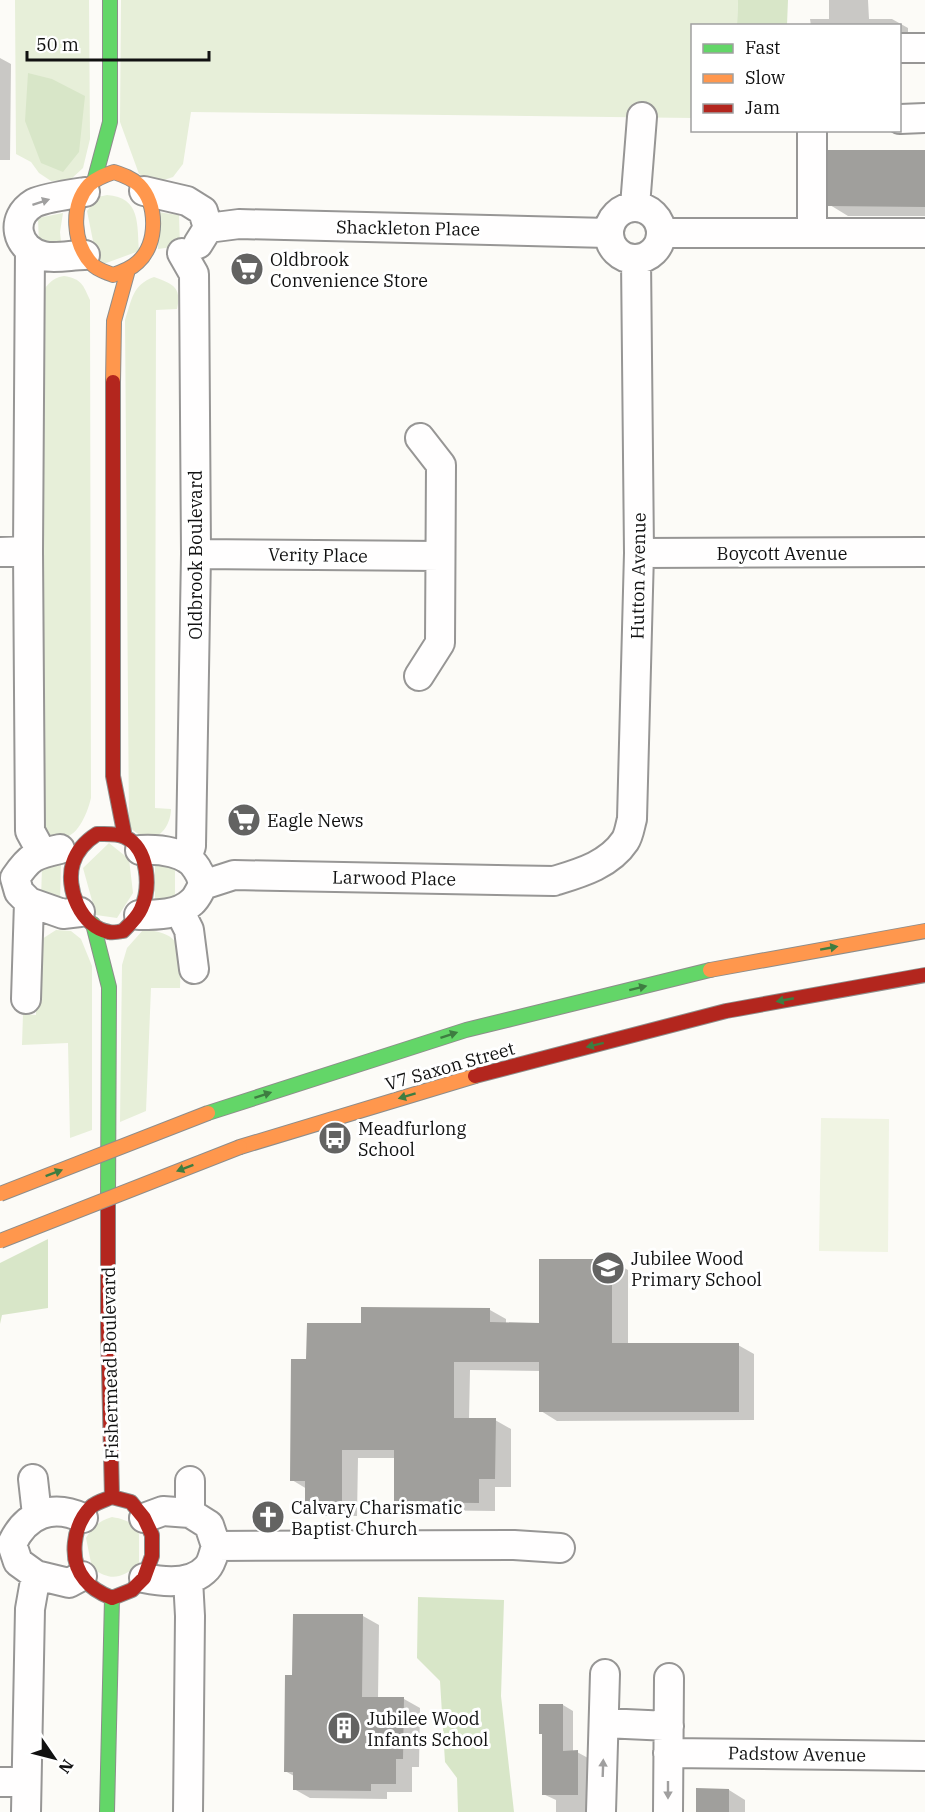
<svg xmlns="http://www.w3.org/2000/svg" width="925" height="1812" viewBox="0 0 925 1812" font-family="'IBM Plex Serif',serif">
  <style>
    .green { fill: #e7efd9 }
    .forest { fill: #d8e6c8 }
    .pitch { fill: #f0f4e3 }
    .shadow { fill: #0003 }
    .building { fill: #a09f9c }
    .lines { fill: none; stroke-linecap: round; stroke-linejoin: round }
    .street-casing { stroke: #979695; stroke-width: 32 }
    .fast-casing { stroke: #8d8d8b; stroke-width: 16 }
    .slow-casing { stroke: #8d8d8b; stroke-width: 16 }
    .jam-casing { stroke: #8d8d8b; stroke-width: 16 }
    .street { stroke: #fffefe; stroke-width: 28 }
    .fast { stroke: #63d668; stroke-width: 14 }
    .slow { stroke: #ff974d; stroke-width: 14 }
    .jam { stroke: #b3261e; stroke-width: 14 }
    .slow-bridge-casing { stroke: #8d8d8b; stroke-width: 16; stroke-linecap: butt }
    .slow-bridge { stroke: #ff974d; stroke-width: 14 }
    .oneway { fill: #a09f9f }
    .oneway2 { fill: #3e7d41 }
    .labels { text-anchor: middle; dominant-baseline: central; stroke-width: 6; stroke-linejoin: round; paint-order: stroke }
    .street-label { font-size: 18px; fill: #111; stroke: #fff }
    .poi-label { font-size: 18px; fill: #111; stroke: #fff; text-anchor: start }
  </style>
  <rect width="100%" height="100%" fill="#fcfbf7"/>
  <!-- green -->
  <path class="green" d="M 15,0 L 89,0 L 90,139 L 83,168 L 70,180 L 51,181 L 39,173 L 31,162 L 16,154 Z
    M 121,0 L 738,0 L 737,25 L 692,26 L 692,118 L 191,112 L 183,164 L 173,177 L 155,183 L 139,174 L 120,122 Z
    M 107,195 C 141,197 137,225 139,251 L 98,266 L 87,211 L 98,197 Z
    M 157,212 L 179,215 L 180,246 L 158,249 Z
    M 63,213 L 60,232 L 62,252 L 39,247 L 38,218 Z
    M 64,276 C 82,279 83,285 90,300 L 91,798 C 85,822 70,853 42,830 L 38,298 C 46,287 50,278 64,276 Z
    M 154,277 C 173,284 182,287 177,309 L 156,310 L 155,808 L 171,809 C 171,822 162,841 145,837 C 140,836 133,830 129,827 L 125,320 C 132,300 132,285 154,277 Z
    M 109,843 L 129,859 L 133,893 L 117,918 L 96,915 L 83,868 Z
    M 61,863 L 60,903 L 41,899 L 42,867 Z
    M 155,864 L 175,868 L 175,897 L 155,902 Z
    M 56,930 L 71,931 L 81,939 L 92,966 L 92,1130 L 70,1138 L 68,1043 L 22,1045 L 23,1014 L 36,1015 L 37,948 L 42,939 Z
    M 143,930 C 185,932 181,952 180,988 L 151,988 L 146,1111 L 120,1122 L 122,965 L 127,948 Z
    M 112,1517 C 124,1519 131,1522 139,1530 L 139,1565 C 120,1578 112,1582 92,1568 L 86,1538 C 92,1527 99,1521 112,1517 Z"/>
  <!-- forest -->
  <path class="forest" d="M 738,0 L 788,0 L 787,25 L 737,25 Z
    M 28,73 L 52,79 L 85,96 L 79,152 L 63,172 L 41,163 L 25,121 Z
    M 48,1239 L 48,1308 L 2,1315 L 0,1324 L 0,1263 Z
    M 418,1597 L 504,1600 L 501,1696 L 514,1812 L 458,1812 L 457,1778 L 445,1762 L 440,1681 L 417,1658 Z"/>
  <!-- pitch -->
  <path class="pitch" d="M 821,1118 L 889,1119 L 888,1252 L 819,1251 Z"/>
  <!-- shadow -->
  <path class="shadow" d="M 829,0 L 868,0 L 869,19 L 892,19 L 908,28 L 908,43 L 900,53 L 900,26 L 811,26 L 810,19 L 829,19 Z
    M 0,58 L 11,64 L 10,160 L 0,160 Z
    M 925,152 L 925,216 L 848,216 L 830,205 Z
    M 612,1261 L 628,1270 L 628,1345 L 738,1345 L 754,1354 L 754,1420 L 557,1421 L 541,1411 L 541,1371 L 470,1370 L 469,1420 L 495,1420 L 511,1429 L 511,1487 L 495,1487 L 495,1511 L 411,1510 L 395,1501 L 396,1458 L 358,1458 L 357,1516 L 322,1516 L 307,1507 L 307,1489 L 292,1480 L 308,1361 L 362,1325 L 490,1310 L 506,1319 L 506,1324 L 541,1324 Z
    M 363,1616 L 379,1625 L 378,1699 L 404,1699 L 420,1708 L 419,1767 L 412,1767 L 412,1792 L 387,1792 L 387,1799 L 310,1798 L 294,1789 L 294,1776 L 285,1771 L 294,1676 Z
    M 563,1705 L 573,1711 L 573,1752 L 577,1752 L 588,1758 L 588,1812 L 556,1812 L 556,1800 L 543,1794 Z
    M 729,1790 L 745,1800 L 745,1812 L 697,1812 Z"/>
  <!-- building -->
  <path class="building" d="M 828,150 L 925,150 L 925,207 L 828,206 Z
    M 539,1259 L 612,1259 L 612,1343 L 739,1343 L 739,1412 L 539,1412 L 539,1362 L 454,1362 L 454,1418 L 496,1418 L 495,1479 L 479,1479 L 479,1503 L 394,1502 L 394,1450 L 342,1450 L 342,1508 L 305,1507 L 305,1481 L 290,1481 L 291,1359 L 306,1359 L 307,1323 L 361,1323 L 361,1307 L 490,1308 L 490,1322 L 539,1323 Z
    M 293,1614 L 363,1614 L 362,1697 L 404,1697 L 403,1759 L 396,1759 L 396,1784 L 371,1784 L 371,1791 L 293,1790 L 293,1772 L 284,1772 L 285,1675 L 292,1675 Z
    M 539,1704 L 563,1704 L 563,1751 L 578,1750 L 578,1795 L 542,1795 L 542,1734 L 539,1734 Z
    M 696,1788 L 729,1789 L 729,1812 L 696,1812 Z"/>
  <g class="lines">
    <!-- street casing -->
    <g class="street-casing">
      <path id="street" d="M 900,48 L 925,48
        M 900,119 L 925,118
        M 144,191 L 187,201 L 203,211 L 208,228 L 198,244
        M 85,192 C 72,194 44,198 34,203 C 9,218 16,249 43,256 C 55,259 72,255 85,255
        M 635,206 L 642,117
        M609 233a26 26 0 1 1 52 0a26 26 0 1 1-52 0Z
        M 208,228 L 239,224 L 608,233
        M 661,233 L 925,233
        M 812,233 L 812,130
        M 30,250 L 28,551 L 30,831 L 42,853
        M 182,253 L 194,274 L 196,554 L 191,846 L 187,859
        M 0,552 L 28,551
        M 639,553 L 925,552
        M 196,554 L 440,556
        M 419,676 L 440,643 L 441,465 L 420,438
        M 60,849 C 34,855 30,856 15,878 L 19,892 L 29,902 L 63,914 L 80,912
        M 203,885 L 234,875 L 554,881 C 580,873 609,865 625,841 C 629,835 630,826 632,819 L 639,553 L 636,259
        M 179,910 L 189,930 L 194,969
        M 139,915 C 156,915 179,915 192,902 C 197,898 200,890 203,885 C 202,880 201,875 198,871 C 189,851 158,849 140,850
        M 26,999 L 29,902
        M 33,1479 L 37,1515
        M 190,1513 L 190,1481
        M 216,1546 L 514,1545 L 560,1548
        M 82,1576 L 69,1583 L 36,1575 L 18,1562 L 12,1544 C 26,1513 53,1504 83,1518
        M 144,1578 C 163,1582 192,1585 207,1568 C 212,1563 214,1552 216,1546 L 209,1525 L 190,1513 L 163,1511 L 144,1518
        M 604,1723 L 669,1726
        M 668,1753 L 925,1756
        M 0,1782 L 26,1782
        M 26,1812 L 30,1609 L 36,1575
        M 188,1812 L 190,1616 L 188,1579
        M 601,1812 L 605,1674
        M 668,1812 L 669,1678"/>
    </g>
    <!-- fast casing -->
    <g class="fast-casing">
      <path id="fast" d="M 95,178 L 110,122 L 110,0
        M 93,924 L 109,987 L 108,1203
        M 208,1113 L 466,1030 L 710,970
        M 107,1812 L 112,1598"/>
    </g>
    <!-- slow casing -->
    <g class="slow-casing">
      <path id="slow" d="M 114,172 C 123,175 132,178 139,185 C 158,204 158,244 138,262 C 131,269 122,272 113,275 C 106,272 97,270 92,264 C 73,244 70,206 89,185 C 96,178 105,175 114,172 Z
        M 113,382 L 114,321 L 128,270
        M 710,970 L 925,931
        M 240,1147 L 475,1076"/>
    </g>
    <!-- jam casing -->
    <g class="jam-casing">
      <path id="jam" d="M 113,382 L 113,776 L 125,837
        M 97,834 C 106,834 117,833 125,837 C 149,849 151,888 141,909 C 137,918 130,924 123,931 C 118,932 113,933 109,932 C 81,927 65,888 73,863 C 77,850 86,841 97,834 Z
        M 475,1076 L 726,1011 L 925,975
        M 108,1203 L 108,1327 L 112,1497
        M 112,1497 L 131,1502 L 144,1518 L 152,1535 L 152,1556 L 144,1578 L 132,1590 L 112,1598 C 102,1594 92,1589 85,1580 C 68,1560 73,1525 91,1507 C 96,1502 105,1500 112,1497 Z"/>
    </g>
    <!-- street -->
    <use href="#street" class="street"/>
    <!-- fast -->
    <use href="#fast" class="fast"/>
    <!-- slow -->
    <use href="#slow" class="slow"/>
    <!-- jam -->
    <use href="#jam" class="jam"/>
    <!-- slow-bridge casing -->
    <g class="slow-bridge-casing">
      <path id="slow-bridge" d="M 0,1194 L 208,1113
        M 0,1241 L 240,1147"/>
    </g>
    <!-- slow-bridge -->
    <use href="#slow-bridge" class="slow-bridge"/>
  </g>
  <!-- one-way arrows -->
  <defs><path id="oneway-solid" d="M-6-.8H1V-3.2L6.5 0L1 3.2V.8H-6Z" transform="scale(1.5)"/></defs>
  <g class="oneway">
    <use href="#oneway-solid" transform="translate(41 202) rotate(-18)"/>
    <use href="#oneway-solid" transform="translate(603 1768) rotate(-88)"/>
    <use href="#oneway-solid" transform="translate(668 1790) rotate(90)"/>
  </g>
  <g class="oneway2">
    <use href="#oneway-solid" transform="translate(829 948) rotate(-10)"/>
    <use href="#oneway-solid" transform="translate(638 988) rotate(-14)"/>
    <use href="#oneway-solid" transform="translate(785 1000) rotate(169)"/>
    <use href="#oneway-solid" transform="translate(449 1035) rotate(-18)"/>
    <use href="#oneway-solid" transform="translate(595 1045) rotate(166)"/>
    <use href="#oneway-solid" transform="translate(263 1095) rotate(-18)"/>
    <use href="#oneway-solid" transform="translate(407 1096) rotate(163)"/>
    <use href="#oneway-solid" transform="translate(185 1168) rotate(159)"/>
    <use href="#oneway-solid" transform="translate(54 1173) rotate(-21)"/>
  </g>
  <!-- icons -->
  <defs>
    <g id="supermarket-disc" transform="scale(1.725)"><circle r="9.5" fill="#636362" stroke="#fff"/><path d="M-6-5.5h2.5l.6 2H6L4.5 2H-2.5L-4.4-4H-6ZM-1.5 3.2a1.3 1.3 0 1 0 .1 0ZM3 3.2a1.3 1.3 0 1 0 .1 0Z" fill="#fff"/></g>
    <g id="bus-disc" transform="scale(1.725)"><circle r="9.5" fill="#636362" stroke="#fff"/><path d="M-5-6H5V4H4V6H2V4H-2V6H-4V4H-5ZM-3.5-4V0h7V-4ZM-3.5 1.2v1.5H-2V1.2ZM2 1.2v1.5H3.5V1.2Z" fill="#fff"/></g>
    <g id="school-disc" transform="scale(1.725)"><circle r="9.5" fill="#636362" stroke="#fff"/><path d="M0-5L7-2L0 1L-7-2ZM-4 1L0 2.5L4 1V4Q0 6-4 4Z" fill="#fff"/></g>
    <g id="church-disc" transform="scale(1.725)"><circle r="9.5" fill="#636362" stroke="#fff"/><path d="M-1.2-6h2.4v3.5h3.3v2.4h-3.3V6h-2.4V-.1h-3.3v-2.4h3.3Z" fill="#fff"/></g>
    <g id="building-disc" transform="scale(1.725)"><circle r="9.5" fill="#636362" stroke="#fff"/><path d="M-4-6H4V6H1V3H-1V6H-4ZM-2.5-4.3h1.7v1.8h-1.7ZM.8-4.3h1.7v1.8H.8ZM-2.5-1h1.7V.8h-1.7ZM.8-1h1.7V.8H.8Z" fill="#fff"/></g>
  </defs>
  <g fill-rule="evenodd">
    <use href="#supermarket-disc" x="247" y="269"/>
    <use href="#supermarket-disc" x="244" y="820"/>
    <use href="#bus-disc" x="335" y="1138"/>
    <use href="#school-disc" x="608" y="1268"/>
    <use href="#church-disc" x="268" y="1517"/>
    <use href="#building-disc" x="344" y="1728"/>
  </g>
  <g class="labels">
    <!-- street labels -->
    <g class="street-label">
      <text transform="translate(408 228) rotate(1)">Shackleton Place</text>
      <text x="782" y="553">Boycott Avenue</text>
      <text transform="translate(195 555) rotate(-90)">Oldbrook Boulevard</text>
      <text transform="translate(318 555) rotate(1)">Verity Place</text>
      <text transform="translate(638 576) rotate(-89)">Hutton Avenue</text>
      <text transform="translate(394 878) rotate(1)">Larwood Place</text>
      <text transform="translate(450 1066) rotate(-16)">V7 Saxon Street</text>
      <text transform="translate(110 1363) rotate(-91)">Fishermead Boulevard</text>
      <text transform="translate(797 1754) rotate(1)">Padstow Avenue</text>
    </g>
    <!-- poi labels -->
    <g class="poi-label">
      <text x="270" y="259">Oldbrook<tspan x="270" dy="21">Convenience Store</tspan></text>
      <text x="267" y="820">Eagle News</text>
      <text x="358" y="1128">Meadfurlong<tspan x="358" dy="21">School</tspan></text>
      <text x="631" y="1258">Jubilee Wood<tspan x="631" dy="21">Primary School</tspan></text>
      <text x="291" y="1507">Calvary Charismatic<tspan x="291" dy="21">Baptist Church</tspan></text>
      <text x="367" y="1718">Jubilee Wood<tspan x="367" dy="21">Infants School</tspan></text>
    </g>
  </g>
  <!-- legend -->
  <rect x="691" y="24" width="210" height="108" fill="#ffffff" stroke="#a0a0a0" stroke-width="1.5"/>
  <rect x="703" y="44" width="30" height="9" fill="#63d668" stroke="#a0a0a0" stroke-width="1.5"/>
  <text x="745" y="54" font-size="18" fill="#111111">Fast</text>
  <rect x="703" y="74" width="30" height="9" fill="#ff974d" stroke="#a0a0a0" stroke-width="1.5"/>
  <text x="745" y="84" font-size="18" fill="#111111">Slow</text>
  <rect x="703" y="104" width="30" height="9" fill="#b3261e" stroke="#a0a0a0" stroke-width="1.5"/>
  <text x="745" y="114" font-size="18" fill="#111111">Jam</text>
  <!-- north arrow -->
  <g transform="translate(54 1758) rotate(125)" stroke="#ffffff" stroke-width="4.5" paint-order="stroke">
  <path d="M0-4.5L10 22L0 15L-10 22Z" fill="#111111"/>
  <text y="-9" font-size="16" font-weight="bold" text-anchor="middle" fill="#111111">N</text>
  </g>
  <!-- scale -->
  <path d="M27 51v9h182v-9" fill="none" stroke="#111111" stroke-width="3"/>
  <text x="36" y="51" font-size="18" fill="#111111" stroke="#ffffff" stroke-width="4.5" paint-order="stroke">50 m</text>
</svg>
